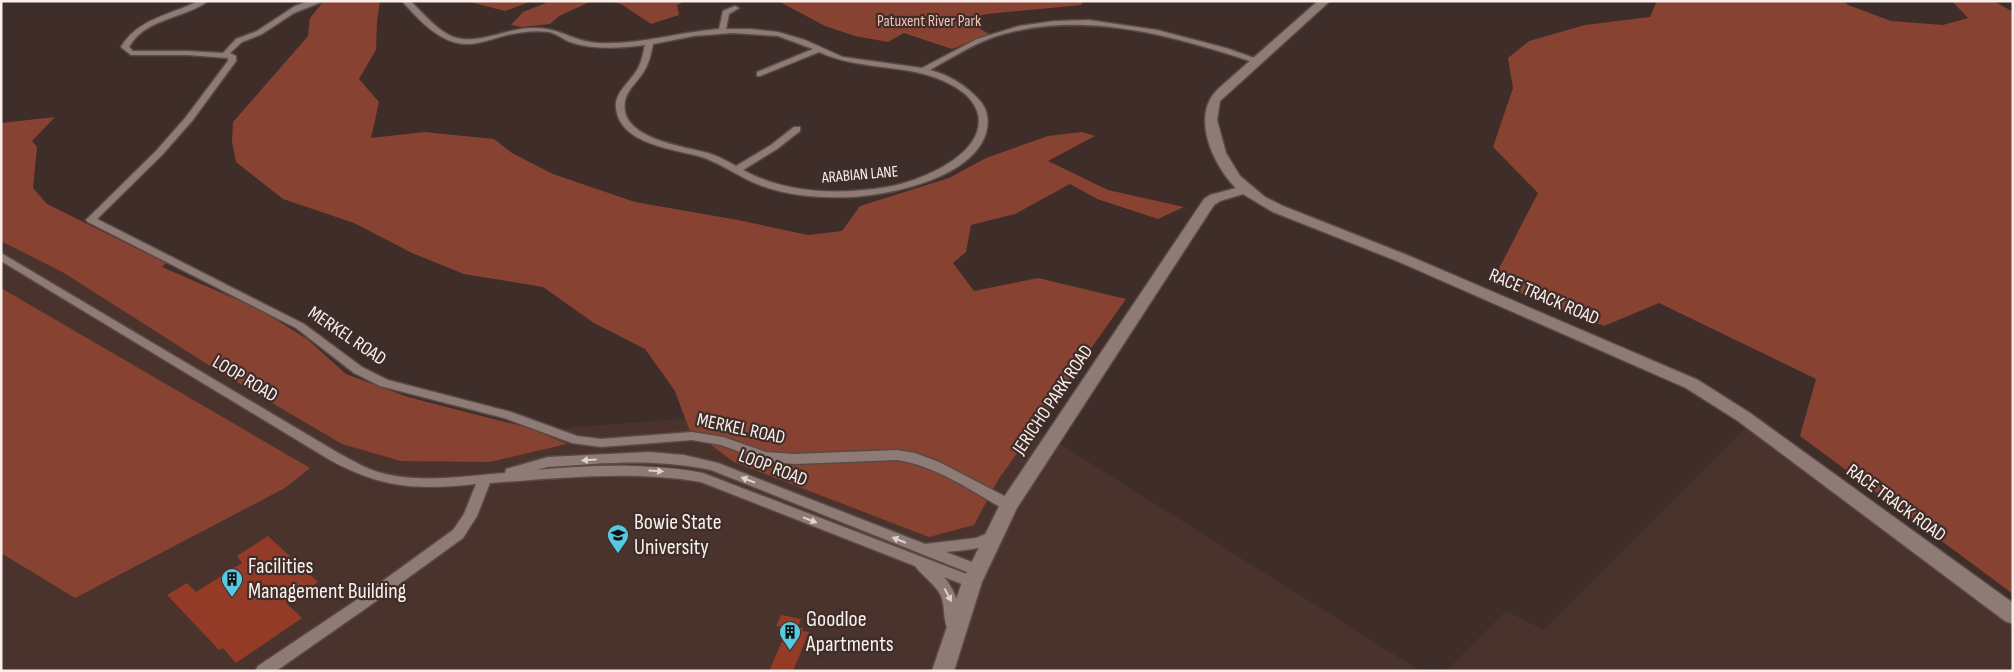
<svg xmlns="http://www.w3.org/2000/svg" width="2014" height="672" viewBox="0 0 2014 672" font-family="'Sofia Sans Condensed',sans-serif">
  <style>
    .built { fill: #4b332d }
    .green { fill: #884232 }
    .building { fill: #943b28 }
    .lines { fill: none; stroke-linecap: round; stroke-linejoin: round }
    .street-casing { stroke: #584a46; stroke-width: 3 }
    .secondary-casing { stroke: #584a46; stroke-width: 3 }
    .street { fill: #8f7b76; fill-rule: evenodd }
    .secondary { fill: #8f7b76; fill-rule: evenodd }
    .oneway { fill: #dfd2ce }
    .labels { text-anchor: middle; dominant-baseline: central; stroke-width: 4.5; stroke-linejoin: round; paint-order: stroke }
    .far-park-label { font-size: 16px; fill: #f5c2b5; stroke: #3e2d29 }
    .far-street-label { font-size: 16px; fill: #faefec; stroke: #3e2d29 }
    .street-label { font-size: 19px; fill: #faefec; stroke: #3e2d29 }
    .near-poi-label { font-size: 22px; fill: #faefec; stroke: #3e2d29; text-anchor: start }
  </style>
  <rect width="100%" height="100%" fill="#3e2d29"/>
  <!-- built -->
  <path class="built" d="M 1,223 L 421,437 L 529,431 L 1068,388 L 1038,430 L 1420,671 L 1,671 Z
    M 1746,428 L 2013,621 L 2013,671 L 1446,671 L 1506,611 L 1544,630 Z"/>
  <!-- green -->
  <path class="green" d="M 324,1 L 380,1 L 377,22 L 376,50 L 359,79 L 379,102 L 371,138 L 424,132 L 494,139 L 512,153 L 553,174 L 635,202 L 738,220 L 808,235 L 842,231 L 860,206 L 949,178 L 986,158 L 1048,136 L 1082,132 L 1095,136 L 1048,161 L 1108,190 L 1184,207 L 1158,219 L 1097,199 L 1070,184 L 1015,214 L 971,225 L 966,252 L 953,263 L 974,291 L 1038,278 L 1126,299 L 998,480 L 974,525 L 929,537 L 734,462 L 689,429 L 675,391 L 645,349 L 594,323 L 543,287 L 464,274 L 412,253 L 354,223 L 283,199 L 236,162 L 232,142 L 233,122 L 308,36 L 310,18 Z
    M 466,1 L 532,1 L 505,11 Z
    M 539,1 L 592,1 L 559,16 L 550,24 L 521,27 L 511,25 L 523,12 L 546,3 Z
    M 609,1 L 685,1 L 677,5 L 679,15 L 651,24 L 621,4 Z
    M 778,1 L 1084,1 L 1081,5 L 987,14 L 964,19 L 989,34 L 952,49 L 904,33 L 888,42 L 855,36 L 825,26 Z
    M 1653,1 L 1844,1 L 1848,5 L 1891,21 L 1943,25 L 1968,18 L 1952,1 L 1994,1 L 2013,12 L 2013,594 L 1800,436 L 1816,379 L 1659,303 L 1604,326 L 1492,282 L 1538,193 L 1493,147 L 1513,88 L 1508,58 L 1529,41 L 1585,25 L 1650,17 L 1656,3 Z
    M 55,117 L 32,141 L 37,147 L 33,188 L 47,204 L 166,263 L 162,267 L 259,309 L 307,339 L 346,374 L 408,397 L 529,428 L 567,444 L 490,462 L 401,461 L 342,444 L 218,371 L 64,273 L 1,241 L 1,123 Z
    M 1,288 L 310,468 L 285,488 L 75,598 L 1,553 Z"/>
  <!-- building -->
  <path class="building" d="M 268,536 L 318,582 L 286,603 L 302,618 L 236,663 L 223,648 L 219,650 L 167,595 L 187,583 L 196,592 L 242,563 L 237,556 Z
    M 781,615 L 801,619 L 798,627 L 803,628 L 802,631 L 809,632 L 793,671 L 769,671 L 788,628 L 776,626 Z"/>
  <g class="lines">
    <!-- street casing -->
    <g class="street-casing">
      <path id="street" d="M 199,1 L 208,1 C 184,19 145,18 129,47 L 133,51 L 187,51 L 223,53 L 236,39 L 257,31 L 295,6 L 309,1 L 324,1 L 294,13 L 262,34 L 242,42 L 230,53 L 236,56 L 236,61 L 192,121 L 162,155 L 97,219 L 304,324 L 362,367 L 388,380 L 511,412 L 577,436 L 601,439 L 692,432 L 723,437 L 766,452 L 794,454 L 897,450 L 915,453 L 939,462 L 1014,501 L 1016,505 L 1014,509 L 1009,510 L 1004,509 C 970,490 936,466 897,460 L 794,464 L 765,461 L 721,445 L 692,440 L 601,447 L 572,443 L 504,418 L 380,386 L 354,373 L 296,328 L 88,222 L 86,220 L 88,218 L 156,151 L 186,117 L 228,61 L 228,58 L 187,55 L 131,55 L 121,47 C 137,19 172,14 199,1 Z
        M 402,1 L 410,1 C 424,13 438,33 457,38 C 479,44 509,28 532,28 C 559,27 572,41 598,43 C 639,45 678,32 719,29 L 723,11 L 735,6 L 739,8 L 729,14 L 726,29 L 751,29 L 778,32 L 805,40 L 843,57 L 922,68 L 977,39 L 1019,26 L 1055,21 L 1089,20 L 1157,30 L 1226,48 L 1260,60 L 1253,62 C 1169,35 1078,8 991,38 C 970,46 949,59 930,70 C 949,75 967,86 980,101 C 988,110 989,121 986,133 C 972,178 893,194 853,197 C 818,198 782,196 750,181 C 734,173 719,163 702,157 C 675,149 620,145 616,108 C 614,93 630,82 637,70 C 642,62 643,53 645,45 C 622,48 596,50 573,43 C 565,41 558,34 549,32 C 535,30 521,32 507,35 C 495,38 483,43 470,44 C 442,46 419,20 402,1 ZM 732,33 L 778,36 L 813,49 L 757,72 L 757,76 L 760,76 L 819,52 C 866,74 921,60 964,93 C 970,98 976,106 978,114 C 987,155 918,182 887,187 C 838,195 787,194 743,170 L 777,149 L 800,131 L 800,127 L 794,127 L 771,145 L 736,166 C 727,161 718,156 708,153 C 684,146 618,139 625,101 C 627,90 637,82 643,73 C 649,64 651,54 653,44 L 694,36 Z
        M 1,253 L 340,454 C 352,460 364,468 378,472 C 419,484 463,476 505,473 L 506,469 L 548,457 L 650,452 L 684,455 L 718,463 L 925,544 L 976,538 L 993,531 L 998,532 L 1000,536 C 992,550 961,550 946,552 L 982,566 L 984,570 L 982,574 L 977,576 L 711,470 C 654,458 605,463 548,467 L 536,470 C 592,465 647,463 703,473 L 977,578 L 979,582 L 977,586 L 972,588 L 944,577 C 954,589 966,614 958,629 L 953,631 L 948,629 C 942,618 946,605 940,594 C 934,583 922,576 915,566 L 701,482 C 631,470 561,478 490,483 L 477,516 L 463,538 L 365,609 L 276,671 L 255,671 L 258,666 L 355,601 L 453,530 L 464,514 L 476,484 C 418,490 383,489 330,460 L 1,261 Z"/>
    </g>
    <!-- secondary casing -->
    <g class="secondary-casing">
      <path id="secondary" d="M 1318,1 L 1330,1 L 1220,101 L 1217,120 L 1226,153 L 1240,176 L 1265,197 L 1283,206 L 1407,255 L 1698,380 L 1750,413 L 2013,603 L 2013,624 L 2005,621 L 1738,421 L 1686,388 L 1397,261 L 1273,212 L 1243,194 L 1220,201 L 1214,205 L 1017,508 L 982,582 L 954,671 L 932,671 L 962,582 L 1002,500 L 1204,199 L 1210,195 L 1236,188 C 1213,165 1190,116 1218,89 Z"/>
    </g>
    <!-- street -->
    <use href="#street" class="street"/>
    <!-- secondary -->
    <use href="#secondary" class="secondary"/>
  </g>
  <!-- one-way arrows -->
  <defs><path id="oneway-solid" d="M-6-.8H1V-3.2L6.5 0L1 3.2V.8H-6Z" transform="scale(1.25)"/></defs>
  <g class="oneway">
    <use href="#oneway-solid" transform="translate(589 460) rotate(177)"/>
    <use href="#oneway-solid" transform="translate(656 471) rotate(4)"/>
    <use href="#oneway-solid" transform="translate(748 480) rotate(-159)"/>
    <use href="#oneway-solid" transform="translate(810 520) rotate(21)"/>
    <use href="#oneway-solid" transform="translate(899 540) rotate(-158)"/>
    <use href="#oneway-solid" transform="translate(948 595) rotate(62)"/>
  </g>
  <!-- icons -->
  <defs>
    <g id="university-pin" transform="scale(1.125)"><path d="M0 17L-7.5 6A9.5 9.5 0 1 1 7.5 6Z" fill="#56c9e1" stroke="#3e2d29"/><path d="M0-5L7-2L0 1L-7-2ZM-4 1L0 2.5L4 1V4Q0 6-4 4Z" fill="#111"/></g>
    <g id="building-pin" transform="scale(1.125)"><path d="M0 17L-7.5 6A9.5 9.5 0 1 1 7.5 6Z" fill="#56c9e1" stroke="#3e2d29"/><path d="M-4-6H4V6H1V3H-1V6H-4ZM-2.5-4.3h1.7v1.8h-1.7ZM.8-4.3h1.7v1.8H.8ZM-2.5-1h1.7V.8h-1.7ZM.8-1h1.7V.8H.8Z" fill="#111"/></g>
  </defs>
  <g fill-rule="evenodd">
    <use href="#university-pin" x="618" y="535"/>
    <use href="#building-pin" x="232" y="579"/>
    <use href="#building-pin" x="790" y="632"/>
  </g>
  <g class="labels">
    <!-- far-park labels -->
    <g class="far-park-label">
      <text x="929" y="21">Patuxent River Park</text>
    </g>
    <!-- far-street labels -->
    <g class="far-street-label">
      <text transform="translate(860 175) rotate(-5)">ARABIAN LANE</text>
    </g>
    <!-- street labels -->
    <g class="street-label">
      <text transform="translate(1544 297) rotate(23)">RACE TRACK ROAD</text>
      <text transform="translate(347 336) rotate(34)">MERKEL ROAD</text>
      <text transform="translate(245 379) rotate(31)">LOOP ROAD</text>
      <text transform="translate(1053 400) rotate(-56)">JERICHO PARK ROAD</text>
      <text transform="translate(741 429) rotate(12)">MERKEL ROAD</text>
      <text transform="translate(773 468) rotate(21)">LOOP ROAD</text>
      <text transform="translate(1896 503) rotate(36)">RACE TRACK ROAD</text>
    </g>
    <!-- near-poi labels -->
    <g class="near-poi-label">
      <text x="634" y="522">Bowie State<tspan x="634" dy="25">University</tspan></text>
      <text x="248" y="566">Facilities<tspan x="248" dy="25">Management Building</tspan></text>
      <text x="806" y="619">Goodloe<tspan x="806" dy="25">Apartments</tspan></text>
    </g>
  </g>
  <!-- border -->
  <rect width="2014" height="672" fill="none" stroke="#faefec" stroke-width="5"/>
</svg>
